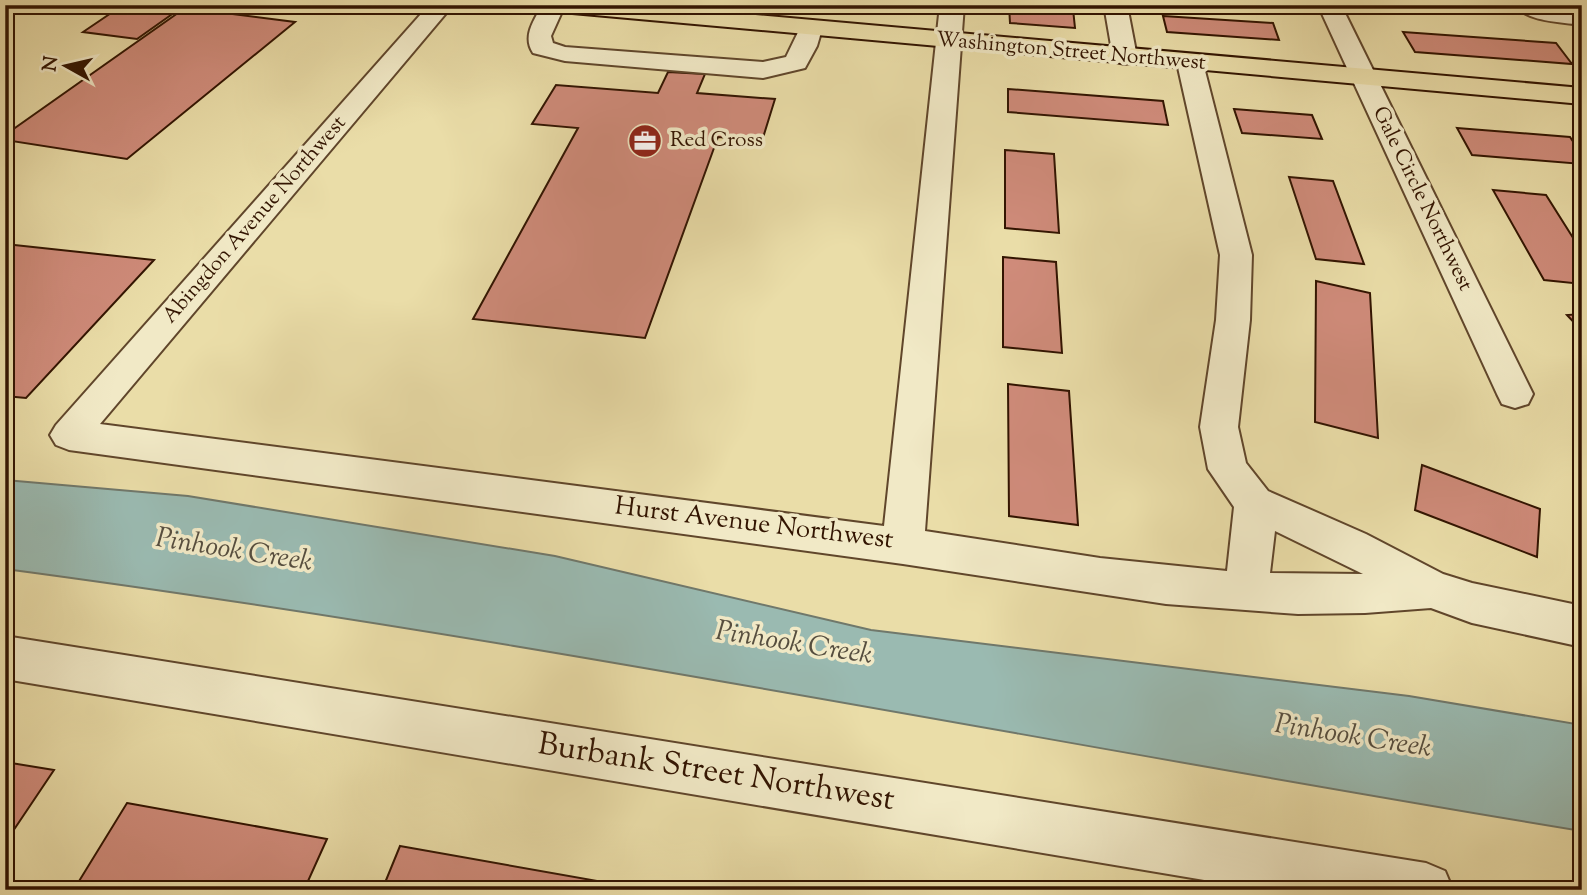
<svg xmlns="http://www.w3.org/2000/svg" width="1587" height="895" viewBox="0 0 1587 895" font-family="'Sorts Mill Goudy',serif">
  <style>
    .water { fill: #9abab1; stroke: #70786b; stroke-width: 2 }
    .building { fill: #cf8b7a; stroke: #321401; stroke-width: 2 }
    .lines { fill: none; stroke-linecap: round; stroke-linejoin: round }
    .minor-casing { stroke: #60462b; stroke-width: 4 }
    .major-casing { stroke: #321401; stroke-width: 4 }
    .minor { fill: #f1e9c6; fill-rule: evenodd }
    .major { fill: #eadda8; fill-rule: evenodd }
    .labels { text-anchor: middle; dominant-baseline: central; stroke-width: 7; stroke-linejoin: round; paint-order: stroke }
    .far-street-label { font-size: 21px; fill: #321401; stroke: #f1e9c6 }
    .far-poi-label { font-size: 21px; fill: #321401; stroke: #f1e9c6; text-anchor: start }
    .street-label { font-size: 26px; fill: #321401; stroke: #f1e9c6 }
    .water-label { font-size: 28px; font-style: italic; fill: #564e3f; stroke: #f1e9c6 }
    .near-street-label { font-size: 32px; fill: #321401; stroke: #f1e9c6 }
  </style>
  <rect width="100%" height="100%" fill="#eadda8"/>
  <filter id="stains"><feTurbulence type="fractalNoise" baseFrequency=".00286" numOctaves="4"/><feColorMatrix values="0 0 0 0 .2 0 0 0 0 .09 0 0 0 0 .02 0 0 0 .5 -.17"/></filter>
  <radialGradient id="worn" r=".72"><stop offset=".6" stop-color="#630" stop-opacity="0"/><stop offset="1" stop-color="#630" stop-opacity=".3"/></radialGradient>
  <!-- water -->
  <path class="water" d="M 5,480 L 188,496 L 555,556 L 871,630 L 1409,696 L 1582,725 L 1582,831 C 1056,745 533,639 5,569 Z"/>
  <!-- building -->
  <path class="building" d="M 123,5 L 185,5 L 137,39 L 83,32 Z
    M 1009,5 L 1073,9 L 1075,28 L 1010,23 Z
    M 1385,5 L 1421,5 L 1426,13 L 1388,10 Z
    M 185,8 L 295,22 L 127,159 L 5,140 L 5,135 Z
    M 1163,16 L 1273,23 L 1279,40 L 1167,32 Z
    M 1403,32 L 1556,43 L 1572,64 L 1415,52 Z
    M 668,72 L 705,74 L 697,93 L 775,99 L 762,141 L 718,137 L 645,338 L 473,319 L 578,128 L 532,124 L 556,85 L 658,93 Z
    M 1008,89 L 1163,101 L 1168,125 L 1008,112 Z
    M 1234,109 L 1312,115 L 1322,139 L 1242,133 Z
    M 1457,128 L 1570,137 L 1582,155 L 1582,164 L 1472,155 Z
    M 1005,150 L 1054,154 L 1059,233 L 1005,228 Z
    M 1289,177 L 1333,181 L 1364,264 L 1316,259 Z
    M 1493,190 L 1546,195 L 1582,252 L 1582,284 L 1544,280 Z
    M 5,244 L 154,260 L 26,398 L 5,396 Z
    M 1003,257 L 1056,262 L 1062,353 L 1003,347 Z
    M 1316,281 L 1370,293 L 1378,438 L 1315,422 Z
    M 1582,314 L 1582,331 L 1567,315 Z
    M 1008,384 L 1069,391 L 1078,525 L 1009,516 Z
    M 1422,465 L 1540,509 L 1537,557 L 1415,510 Z
    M 5,762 L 54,770 L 5,843 Z
    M 127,803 L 327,839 L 304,890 L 94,890 L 76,886 Z
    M 400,846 L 620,885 L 619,890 L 382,890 Z"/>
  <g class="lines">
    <!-- minor casing -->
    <g class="minor-casing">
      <path id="minor" d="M 429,5 L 453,5 L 100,424 L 884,526 L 940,5 L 964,5 L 925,531 L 1100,558 L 1227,571 L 1234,507 L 1208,469 L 1200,427 L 1216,320 L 1220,255 L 1177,63 L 1181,58 L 1190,55 L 1199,58 L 1203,63 L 1252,255 L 1250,320 L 1238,427 L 1246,463 L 1268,491 L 1366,534 L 1443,574 L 1472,583 L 1582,606 L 1582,647 L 1472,623 L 1431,608 L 1365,613 L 1298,614 L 1166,604 L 903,564 L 69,450 L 56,445 L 50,435 L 56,425 ZM 1275,531 L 1363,574 L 1270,573 Z
        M 542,5 L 565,5 L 551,36 L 553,43 L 565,47 L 763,62 L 786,57 L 802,24 L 818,24 L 822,29 L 817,46 L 805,68 L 763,78 L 565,61 L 533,53 C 522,36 534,21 542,5 Z
        M 693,5 L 716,5 L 706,23 L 690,23 L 686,18 Z
        M 1104,5 L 1127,5 L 1137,57 L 1134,62 L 1125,64 L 1116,62 L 1113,57 Z
        M 1318,5 L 1341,5 L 1533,394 L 1528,404 L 1515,408 L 1502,404 L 1497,394 Z
        M 1515,5 L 1547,5 L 1582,11 L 1582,25 C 1562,22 1527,22 1515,5 Z
        M 5,636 L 1426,863 L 1445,871 L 1453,890 L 1264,890 L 5,679 Z"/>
    </g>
    <!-- major casing -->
    <g class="major-casing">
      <path id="major" d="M 550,5 L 642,5 L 1582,88 L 1582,104 L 561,12 L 553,10 Z"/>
    </g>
    <!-- minor -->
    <use href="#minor" class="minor"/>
    <!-- major -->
    <use href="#major" class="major"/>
  </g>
  <!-- icons -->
  <defs>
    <g id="office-disc" transform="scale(1.75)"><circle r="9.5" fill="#8f2418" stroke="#f1e9c6"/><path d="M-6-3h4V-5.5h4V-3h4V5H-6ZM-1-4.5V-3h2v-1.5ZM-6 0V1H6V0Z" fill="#fff"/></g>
  </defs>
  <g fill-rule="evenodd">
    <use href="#office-disc" x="645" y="141"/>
  </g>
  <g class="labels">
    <!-- far-street labels -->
    <g class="far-street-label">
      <text transform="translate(1071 52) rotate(5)">Washington Street Northwest</text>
      <text transform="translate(1422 199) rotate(64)">Gale Circle Northwest</text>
      <text transform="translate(255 220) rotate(-49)">Abingdon Avenue Northwest</text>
    </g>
    <!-- far-poi labels -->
    <g class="far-poi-label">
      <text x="670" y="141">Red Cross</text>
    </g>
    <!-- street labels -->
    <g class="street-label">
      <text transform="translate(754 524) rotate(7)">Hurst Avenue Northwest</text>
    </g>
    <!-- water labels -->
    <g class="water-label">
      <text transform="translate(234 551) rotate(9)">Pinhook Creek</text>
      <text transform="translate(794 644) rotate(9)">Pinhook Creek</text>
      <text transform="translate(1353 737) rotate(9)">Pinhook Creek</text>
    </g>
    <!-- near-street labels -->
    <g class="near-street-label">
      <text transform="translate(716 773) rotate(9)">Burbank Street Northwest</text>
    </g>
  </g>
  <!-- margin -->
  <rect width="1587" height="895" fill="none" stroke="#eadda8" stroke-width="28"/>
  <rect x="7" y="7" width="1573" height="881" fill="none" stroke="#321401" stroke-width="3.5"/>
  <rect x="14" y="14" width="1559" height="867" fill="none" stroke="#321401" stroke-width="2"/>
  <!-- north arrow -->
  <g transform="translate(66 66) rotate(278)" stroke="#f1e9c6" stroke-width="5" paint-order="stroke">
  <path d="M0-5L12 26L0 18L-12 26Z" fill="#321401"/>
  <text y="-10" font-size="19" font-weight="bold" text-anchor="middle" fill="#321401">N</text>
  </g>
  <rect width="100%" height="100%" filter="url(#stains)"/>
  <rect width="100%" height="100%" fill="url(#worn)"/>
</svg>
